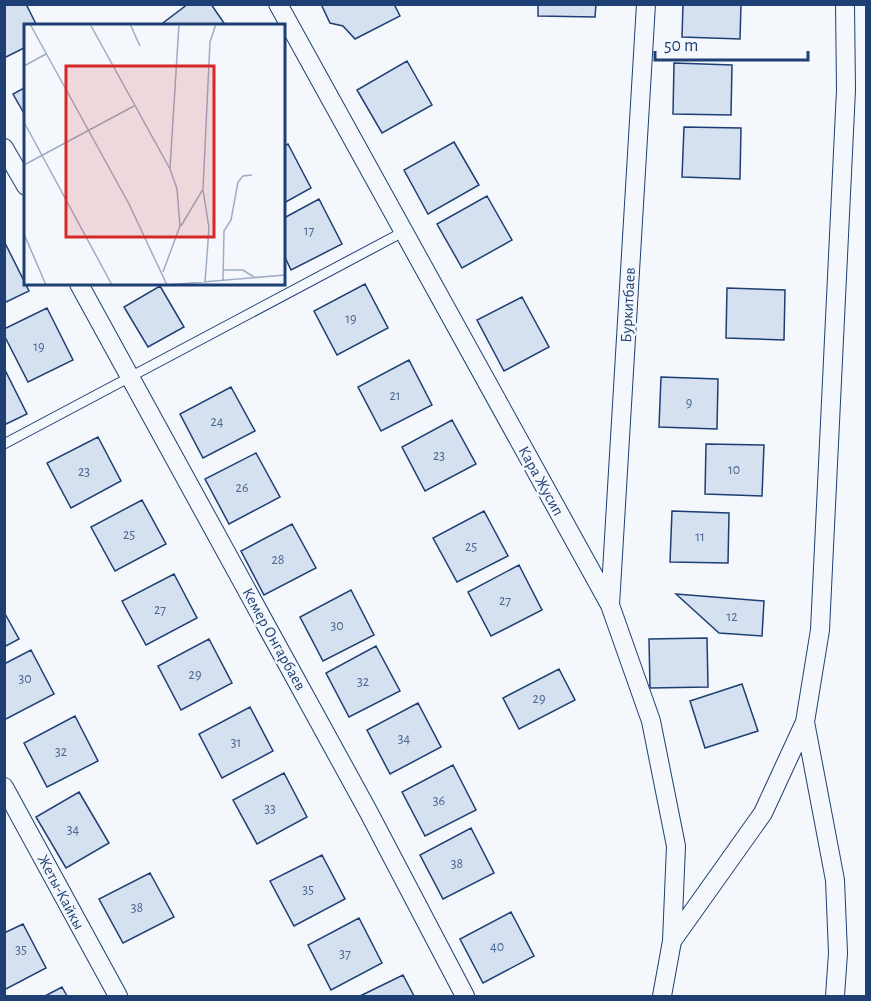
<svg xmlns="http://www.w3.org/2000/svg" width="871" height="1001" viewBox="0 0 871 1001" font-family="'Alegreya Sans',sans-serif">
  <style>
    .building { fill: #d5e0f0; stroke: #1d3f73; stroke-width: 1.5 }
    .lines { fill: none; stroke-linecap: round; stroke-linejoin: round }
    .service-casing { stroke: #1d3f73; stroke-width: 11 }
    .minor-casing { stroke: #1d3f73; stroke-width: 20 }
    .service { stroke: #f4f7fb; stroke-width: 9 }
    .minor { stroke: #f4f7fb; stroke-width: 18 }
    .labels { text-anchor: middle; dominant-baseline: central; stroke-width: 4.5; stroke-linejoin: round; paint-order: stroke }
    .number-label { font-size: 14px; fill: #4b6792 }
    .street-label { font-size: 16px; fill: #1d3f73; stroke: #f4f7fb }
    .inset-road { fill: none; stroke: #9eadc5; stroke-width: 1.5 }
    .view { fill: #d62828; fill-opacity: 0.15; stroke: #d62828; stroke-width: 3 }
    .inset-edge { fill: none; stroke: #1d3f73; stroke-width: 3 }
  </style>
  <rect width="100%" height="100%" fill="#f4f7fb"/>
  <!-- building -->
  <path class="building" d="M 4,4 L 26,4 L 37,26 L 26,26 L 26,47 L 4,58 Z
    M 188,4 L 211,4 L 226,26 L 165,26 L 163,23 Z
    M 321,4 L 394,4 L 400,16 L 355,39 L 343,26 L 330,23 Z
    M 538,4 L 596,4 L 595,17 L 538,16 Z
    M 683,4 L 741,4 L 740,39 L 682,37 Z
    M 407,61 L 432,105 L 382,133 L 357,90 Z
    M 674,63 L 732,65 L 731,115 L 673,114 Z
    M 26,87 L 26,117 L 13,94 Z
    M 684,127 L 741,128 L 740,179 L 682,177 Z
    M 454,142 L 479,185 L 428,214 L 404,170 Z
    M 288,144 L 311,188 L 284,203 L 284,146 Z
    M 487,196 L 512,240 L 462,268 L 437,224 Z
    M 319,199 L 342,244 L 291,270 L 284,255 L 284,218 Z
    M 4,241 L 29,291 L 4,303 Z
    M 365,284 L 388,328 L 337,355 L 314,311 Z
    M 160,286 L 184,327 L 148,347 L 124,307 Z
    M 727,288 L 785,290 L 784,340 L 726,338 Z
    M 522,297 L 549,347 L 504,371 L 477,320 Z
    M 47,308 L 73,360 L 28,382 L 4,335 L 4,329 Z
    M 409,360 L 432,405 L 381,431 L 358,387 Z
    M 4,368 L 27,414 L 4,425 Z
    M 661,377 L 718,379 L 717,429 L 659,427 Z
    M 231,387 L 255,431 L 203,458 L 180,414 Z
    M 452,420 L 476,464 L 425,491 L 402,447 Z
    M 98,437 L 121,481 L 71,508 L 47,463 Z
    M 706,444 L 764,445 L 762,496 L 705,494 Z
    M 256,453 L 280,497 L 229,524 L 205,479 Z
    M 142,500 L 166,544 L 115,571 L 91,527 Z
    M 484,511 L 508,556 L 457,582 L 433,538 Z
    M 672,511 L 729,513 L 728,563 L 670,562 Z
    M 292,524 L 316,568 L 264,595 L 241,551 Z
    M 519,565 L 542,610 L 491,636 L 468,592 Z
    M 174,574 L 197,618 L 146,645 L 122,601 Z
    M 351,590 L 374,635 L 323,661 L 300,617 Z
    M 676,594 L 764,601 L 762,636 L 719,633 Z
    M 4,612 L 19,639 L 4,647 Z
    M 707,638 L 708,687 L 650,688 L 649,639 Z
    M 209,639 L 232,683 L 181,710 L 158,666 Z
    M 376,646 L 400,691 L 349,717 L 326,673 Z
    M 31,650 L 54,694 L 4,720 L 4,664 Z
    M 559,669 L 575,700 L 519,729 L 503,698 Z
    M 742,684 L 758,731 L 705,748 L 690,701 Z
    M 418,703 L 441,747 L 390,774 L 367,730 Z
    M 250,707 L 273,751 L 222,778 L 199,734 Z
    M 75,716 L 98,761 L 47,787 L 24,743 Z
    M 453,765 L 476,810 L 425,836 L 402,792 Z
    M 284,773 L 307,817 L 257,844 L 233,800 Z
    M 79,792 L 109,843 L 66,868 L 36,817 Z
    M 471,828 L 494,873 L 443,899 L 420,855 Z
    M 322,855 L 345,899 L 294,926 L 270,881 Z
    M 150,873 L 174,917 L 123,943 L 99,899 Z
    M 511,912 L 534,956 L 483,983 L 460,939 Z
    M 359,918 L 382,963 L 331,990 L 308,945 Z
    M 23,924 L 46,968 L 4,990 L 4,933 Z
    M 403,975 L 414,996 L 360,996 Z
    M 62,987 L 67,996 L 45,996 Z"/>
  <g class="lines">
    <!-- service casing -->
    <g class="service-casing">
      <path id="service" d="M 4,444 L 403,232"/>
    </g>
    <!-- minor casing -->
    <g class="minor-casing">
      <path id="minor" d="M 278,4 L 610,605 L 651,721 L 676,846 L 672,941 L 662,996
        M 4,148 L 26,186
        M 79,284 L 368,811 L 465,996
        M 610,605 L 646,4
        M 805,722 L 835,880 L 838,953 L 835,996
        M 4,787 L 118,996
        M 672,941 L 763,813 L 805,722 L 820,630 L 846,90 L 845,4"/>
    </g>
    <!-- service -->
    <use href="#service" class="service"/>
    <!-- minor -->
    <use href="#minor" class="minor"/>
  </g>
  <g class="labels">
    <!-- number labels -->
    <g class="number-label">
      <text x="309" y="231">17</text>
      <text x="351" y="319">19</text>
      <text x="39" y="347">19</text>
      <text x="395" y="396">21</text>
      <text x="689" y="403">9</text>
      <text x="217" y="422">24</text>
      <text x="439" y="456">23</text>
      <text x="734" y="470">10</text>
      <text x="84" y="472">23</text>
      <text x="242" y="488">26</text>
      <text x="129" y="535">25</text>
      <text x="700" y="537">11</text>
      <text x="471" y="547">25</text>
      <text x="278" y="560">28</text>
      <text x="505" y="601">27</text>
      <text x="160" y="610">27</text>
      <text x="732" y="617">12</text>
      <text x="337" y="626">30</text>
      <text x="195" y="675">29</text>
      <text x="25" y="679">30</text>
      <text x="363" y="682">32</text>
      <text x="539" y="699">29</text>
      <text x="404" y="739">34</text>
      <text x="236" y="743">31</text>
      <text x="61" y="752">32</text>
      <text x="439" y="801">36</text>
      <text x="270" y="809">33</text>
      <text x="73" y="830">34</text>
      <text x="457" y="864">38</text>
      <text x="308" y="890">35</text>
      <text x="137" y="908">38</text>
      <text x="497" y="947">40</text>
      <text x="21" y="950">35</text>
      <text x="345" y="954">37</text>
    </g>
    <!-- street labels -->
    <g class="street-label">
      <text transform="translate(628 305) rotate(-87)">Буркитбаев</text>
      <text transform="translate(541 481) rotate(61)">Кара Жусип</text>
      <text transform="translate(274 639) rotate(61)">Кемер Онгарбаев</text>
      <text transform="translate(61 892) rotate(62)">Жеты-Кайкы</text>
    </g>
  </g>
  <!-- overview -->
  <g transform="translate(24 24)">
    <rect width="261" height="261" fill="#f4f7fb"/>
    <path class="inset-road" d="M 6,0 L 105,180 L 143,261 L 261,251M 66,0 L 146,145 L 153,165 L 156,202 L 139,248M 106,0 L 116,22M 0,42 L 22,30M 0,98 L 88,261M 0,141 L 110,82M 146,144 L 155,0M 179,166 L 185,204 L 181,258M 157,202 L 179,165 L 186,18 L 192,0M 0,210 L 22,261M 199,246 L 219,246 L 230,253M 199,256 L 200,207 L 207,196 L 214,158 L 219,152 L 228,151"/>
    <path class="view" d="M 42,42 L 190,42 L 190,213 L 42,213 Z"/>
    <rect width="261" height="261" class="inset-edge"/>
  </g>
  <!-- border -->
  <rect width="871" height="1001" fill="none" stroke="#1d3f73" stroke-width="12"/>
  <!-- scale -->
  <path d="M655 51v9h153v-9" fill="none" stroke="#1d3f73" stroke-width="3"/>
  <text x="664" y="51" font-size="18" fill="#1d3f73" stroke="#f4f7fb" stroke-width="4.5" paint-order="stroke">50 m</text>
</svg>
